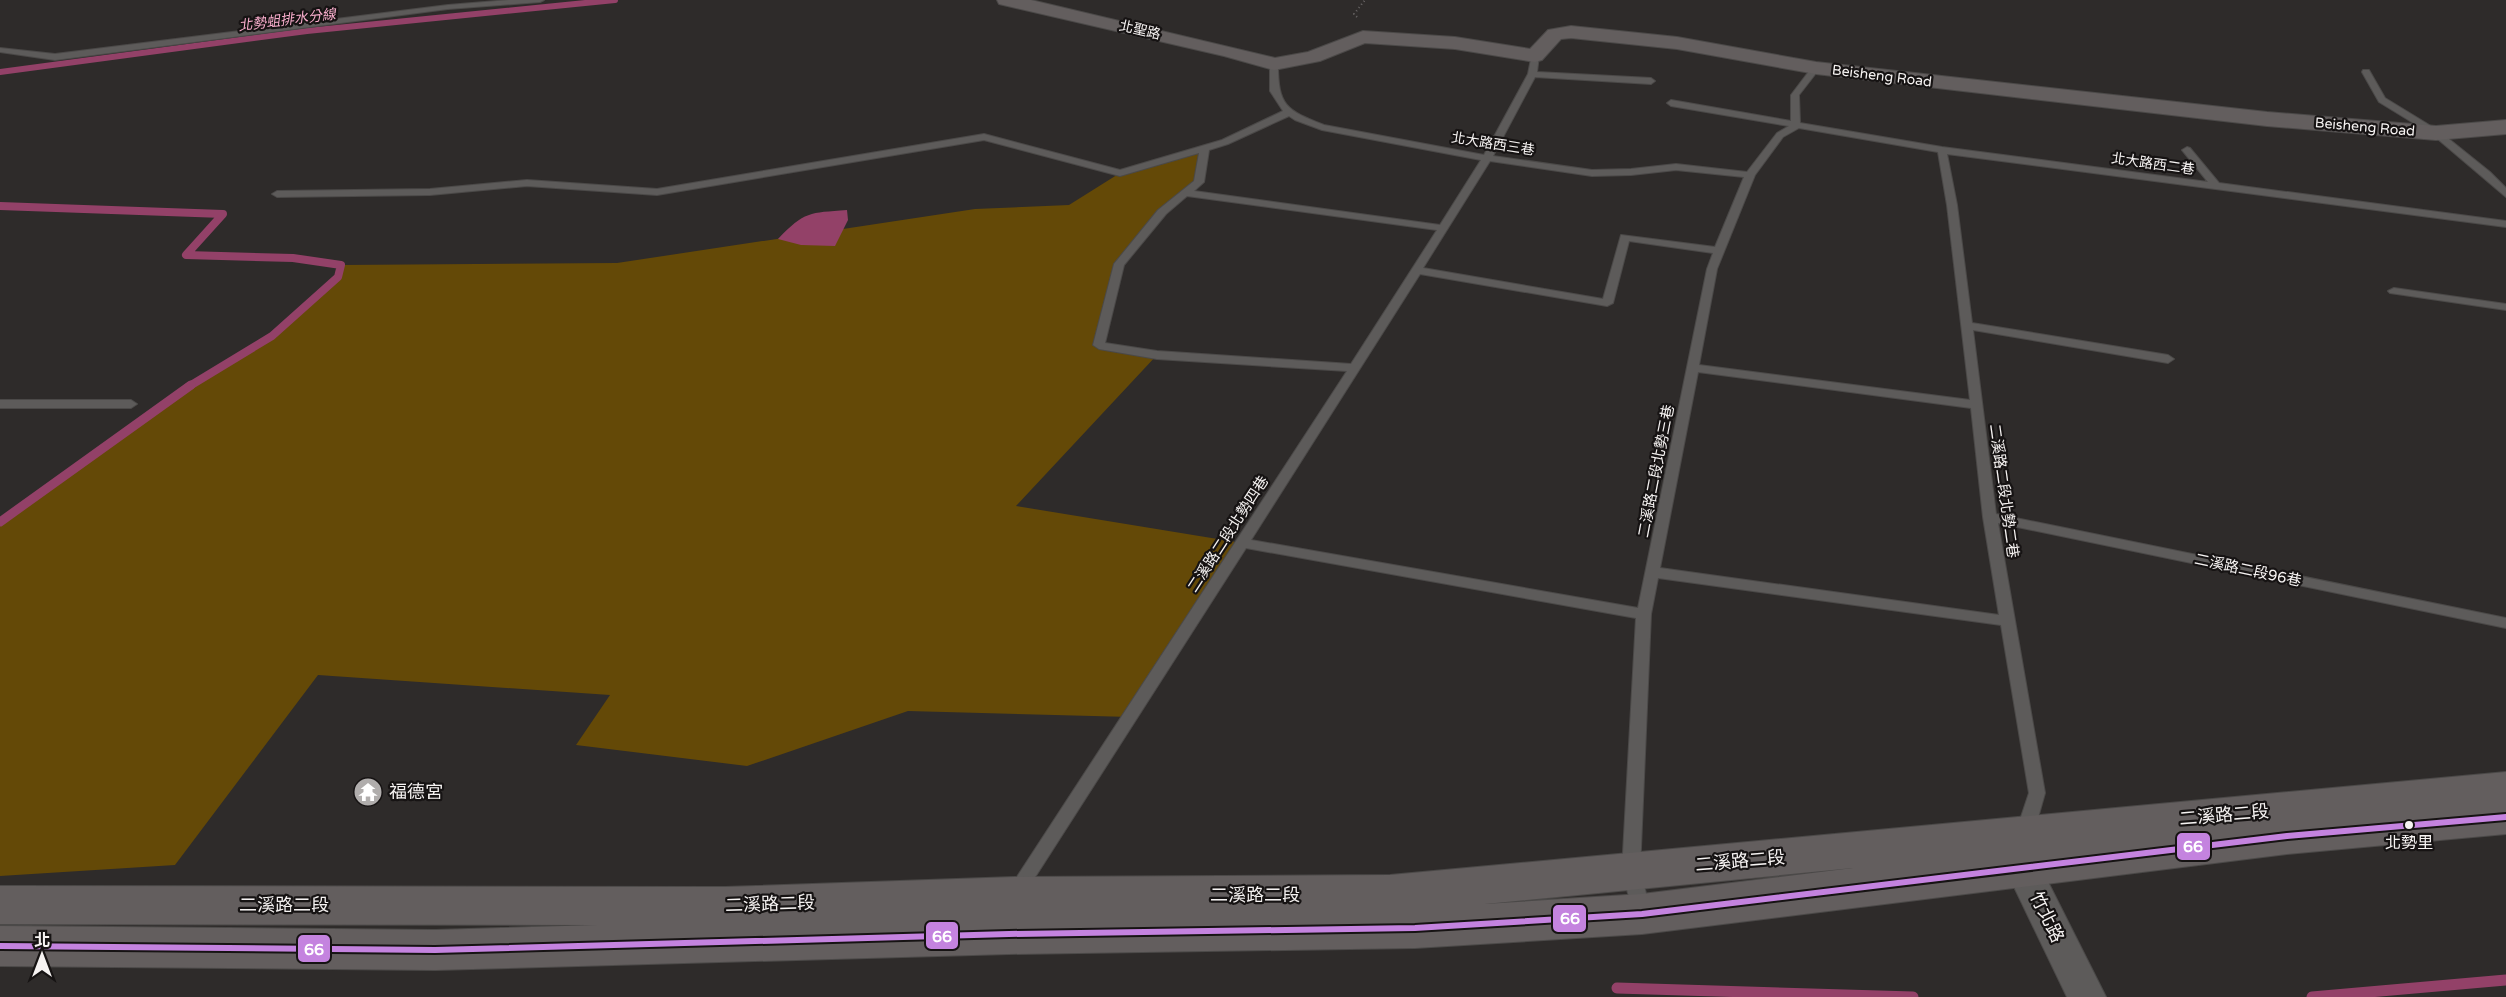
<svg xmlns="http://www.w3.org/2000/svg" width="2506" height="997" viewBox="0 0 2506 997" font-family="'Varela Round','Noto Sans TC',sans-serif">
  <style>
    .green { fill: #644907 }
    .water { fill: #934168 }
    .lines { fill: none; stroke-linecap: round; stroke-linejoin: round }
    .stream-far3 { stroke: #934168; stroke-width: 6 }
    .stream-far2 { stroke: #934168; stroke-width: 8 }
    .stream-far1 { stroke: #934168; stroke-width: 9 }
    .stream { stroke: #934168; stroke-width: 11 }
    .lane-casing { stroke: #4b4948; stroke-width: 2 }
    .street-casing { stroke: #4b4948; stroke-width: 2 }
    .secondary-casing { stroke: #4b4948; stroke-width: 2 }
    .path { stroke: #696666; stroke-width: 2; stroke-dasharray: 1 3; stroke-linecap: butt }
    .lane { fill: #5d5b5a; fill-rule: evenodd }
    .street { fill: #5d5b5a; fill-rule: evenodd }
    .secondary { fill: #635e5e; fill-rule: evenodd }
    .bus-1-casing { stroke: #161313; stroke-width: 10 }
    .bus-1 { stroke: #c483df; stroke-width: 6 }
    .bus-dot { fill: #f6f3f2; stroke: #161313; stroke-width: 2 }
    .labels { text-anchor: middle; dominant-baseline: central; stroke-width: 4.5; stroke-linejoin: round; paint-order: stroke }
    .far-water-label { font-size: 14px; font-style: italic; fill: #f8adcc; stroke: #161313 }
    .far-street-label { font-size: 14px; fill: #f6f3f2; stroke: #161313 }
    .street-label { font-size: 15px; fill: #f6f3f2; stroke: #161313 }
    .near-bus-label { font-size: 16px; fill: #f6f3f2; stroke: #161313 }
    .near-poi-label { font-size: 18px; fill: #f6f3f2; stroke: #161313; text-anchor: start }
    .near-street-label { font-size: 18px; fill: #f6f3f2; stroke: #161313 }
    .line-badge { stroke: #161313; stroke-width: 2 }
    .badge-label { font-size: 16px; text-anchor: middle; font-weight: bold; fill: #fff }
  </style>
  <rect width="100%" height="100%" fill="#2e2b2a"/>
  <!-- green -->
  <path class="green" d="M 1204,149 L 1199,182 L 1162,212 L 1119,264 L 1099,344 L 1157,355 L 1016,506 L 1242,543 L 1131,717 L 908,711 L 747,766 L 576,745 L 610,695 L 318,675 L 175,865 L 0,876 L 0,522 L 167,400 L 272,336 L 338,277 L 341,265 L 617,263 L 975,209 L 1069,205 L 1120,173 Z"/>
  <!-- water -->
  <path class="water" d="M 847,210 L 848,220 L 835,246 L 801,245 L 778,239 C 805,211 809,213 847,210 Z"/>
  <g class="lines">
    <!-- stream-far3 -->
    <path class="stream-far3" d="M 0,72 L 307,31 L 615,0"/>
    <!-- stream-far2 -->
    <path class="stream-far2" d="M 0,206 L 223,214 L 186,255 L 293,258 L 341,265 L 338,277 L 272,336 L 188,387"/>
    <!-- stream-far1 -->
    <path class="stream-far1" d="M 0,522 L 191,385"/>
    <!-- stream -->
    <path class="stream" d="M 1617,988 L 1913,997
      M 2312,997 L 2506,980"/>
    <!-- lane casing -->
    <g class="lane-casing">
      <path id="lane" d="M 509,0 L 544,0 L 540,2 L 448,9 L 55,60 L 0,52 L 0,48 L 55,54 L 448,5 Z
        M 1532,54 L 1539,56 L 1537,72 L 1651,78 L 1655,81 L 1651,84 L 1535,77 L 1493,156 L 1592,170 L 1631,169 L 1676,164 L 1747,172 L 1777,133 L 1789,126 L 1671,106 L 1667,103 L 1671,100 L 1791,121 L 1791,95 L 1813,66 L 1816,65 L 1820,68 L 1799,95 L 1800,123 L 1942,147 L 2208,182 L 2182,150 L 2187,147 L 2190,148 L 2219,183 L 2506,221 L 2506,227 L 1947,154 L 1957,205 L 1972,323 L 2168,355 L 2174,359 L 2168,363 L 1973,330 L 1996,514 L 2506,618 L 2506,628 L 1998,523 L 2045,793 L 2034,832 L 2031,837 L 2025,839 L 2019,837 L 2016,832 L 2029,793 L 2001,625 L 1658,578 L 1651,614 L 1640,871 L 1651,912 L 1648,918 L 1642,920 L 1636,918 L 1633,912 L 1622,871 L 1636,618 L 1246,548 L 1023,896 L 1017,899 L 1011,896 L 1008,891 L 1011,886 L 1347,371 L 1157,359 L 1099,349 L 1093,345 L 1114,264 L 1158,210 L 1194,181 L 1199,153 L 1120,176 L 984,140 L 657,195 L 527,186 L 430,195 L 277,197 L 272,194 L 277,191 L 430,189 L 527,180 L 657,189 L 984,134 L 1120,170 L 1222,140 L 1283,111 L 1270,91 L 1270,64 L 1274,61 L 1278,64 C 1278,106 1286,110 1324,125 L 1484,155 L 1528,74 ZM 1289,116 L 1295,120 L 1322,130 L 1481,160 L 1440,225 L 1194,191 L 1204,182 L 1209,150 L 1228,144 ZM 1799,128 L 1938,152 L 1947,205 L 1970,400 L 1699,365 L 1717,269 L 1755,175 L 1783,137 ZM 1490,161 L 1592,176 L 1631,175 L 1676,170 L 1744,177 L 1715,247 L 1621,235 L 1603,299 L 1423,268 ZM 1187,196 L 1437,230 L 1351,364 L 1157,351 L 1105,343 L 1124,265 L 1166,214 ZM 1629,241 L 1713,253 L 1707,269 L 1638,608 L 1251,540 L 1420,274 L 1607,306 L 1613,303 ZM 1698,372 L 1971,408 L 1983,517 L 1999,615 L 1660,568 Z
        M 2363,70 L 2369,70 L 2385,98 L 2439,131 L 2490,172 L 2506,188 L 2506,197 L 2433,135 L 2379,102 L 2362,72 Z
        M 2394,288 L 2506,304 L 2506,310 L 2390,293 L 2388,291 Z
        M 0,400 L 131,400 L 137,404 L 131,408 L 0,408 Z"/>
    </g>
    <!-- street casing -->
    <g class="street-casing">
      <path id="street" d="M 2023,838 L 2035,843 L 2041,853 L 2040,866 L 2106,997 L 2067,997 L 2004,866 L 2005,853 L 2011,843 Z"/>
    </g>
    <!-- secondary casing -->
    <g class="secondary-casing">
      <path id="secondary" d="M 997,0 L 1031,0 L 1275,58 L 1308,52 L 1363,31 L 1455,37 L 1530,49 L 1548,30 L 1571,26 L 1677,37 L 1816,62 L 2267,112 L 2436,126 L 2506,120 L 2506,134 L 2436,140 L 2267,126 L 1816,74 L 1677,49 L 1571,38 L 1561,39 L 1542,60 L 1535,62 L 1455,49 L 1365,43 L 1320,61 L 1274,70 L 1224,56 L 999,4 Z
        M 2506,772 L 2506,834 L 2287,854 L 1642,934 L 1415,948 L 1009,954 L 435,970 L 0,966 L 0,926 L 435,930 L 597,925 L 0,924 L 0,886 L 725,887 L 1014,877 L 1390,875 ZM 1853,868 L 1642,894 L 1485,904 Z"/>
    </g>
    <!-- path -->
    <path class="path" d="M 1357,17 L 1354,14 L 1365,0"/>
    <!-- lane -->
    <use href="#lane" class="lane"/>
    <!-- street -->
    <use href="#street" class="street"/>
    <!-- secondary -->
    <use href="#secondary" class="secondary"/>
    <!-- bus-1 casing -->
    <g class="bus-1-casing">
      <path id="bus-1" d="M 0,946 L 435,950 L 1009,934 L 1415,928 L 1642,914 L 2287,836 L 2506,817"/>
    </g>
    <!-- bus-1 -->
    <use href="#bus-1" class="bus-1"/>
  </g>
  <!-- icons -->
  <defs>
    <g id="temple-disc" transform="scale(1.5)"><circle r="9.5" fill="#b0adac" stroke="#161313"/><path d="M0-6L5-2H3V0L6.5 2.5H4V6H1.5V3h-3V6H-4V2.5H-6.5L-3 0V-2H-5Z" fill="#fff"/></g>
  </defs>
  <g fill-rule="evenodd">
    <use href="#temple-disc" x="368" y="792"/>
  </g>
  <!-- markers -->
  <circle class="bus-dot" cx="2409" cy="825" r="5"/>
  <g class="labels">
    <!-- far-water labels -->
    <g class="far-water-label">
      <text transform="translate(287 20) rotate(-7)">北勢蛆排水分線</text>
    </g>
    <!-- far-street labels -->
    <g class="far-street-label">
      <text transform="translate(1140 30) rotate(13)">北聖路</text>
      <text transform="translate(1882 76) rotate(7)">Beisheng Road</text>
      <text transform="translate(2365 127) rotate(5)">Beisheng Road</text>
      <text transform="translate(1493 144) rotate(9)">北大路西三巷</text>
      <text transform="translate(2153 164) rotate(8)">北大路西二巷</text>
    </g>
    <!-- street labels -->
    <g class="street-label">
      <text transform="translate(1656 471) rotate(-79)">二溪路二段北勢三巷</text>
      <text transform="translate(2004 491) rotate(82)">二溪路二段北勢二巷</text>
      <text transform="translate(1228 534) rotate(-57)">二溪路二段北勢四巷</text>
      <text transform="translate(2248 570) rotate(12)">二溪路二段96巷</text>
    </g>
    <!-- near-bus labels -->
    <g class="near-bus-label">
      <text x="2409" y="843">北勢里</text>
    </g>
    <!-- near-poi labels -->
    <g class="near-poi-label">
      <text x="389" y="792">福德宮</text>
    </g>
    <!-- near-street labels -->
    <g class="near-street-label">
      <text transform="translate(2224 815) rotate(-5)">二溪路二段</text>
      <text transform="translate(1740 861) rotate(-5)">二溪路二段</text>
      <text x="1255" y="895">二溪路二段</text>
      <text transform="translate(770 904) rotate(-2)">二溪路二段</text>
      <text x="284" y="905">二溪路二段</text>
      <text transform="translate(2047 917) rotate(64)">竹北路</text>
    </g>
  </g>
  <g class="line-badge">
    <rect x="2176" y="832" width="35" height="29" rx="6" fill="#c483df"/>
    <rect x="1552" y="904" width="35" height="29" rx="6" fill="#c483df"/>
    <rect x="925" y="921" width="34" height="29" rx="6" fill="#c483df"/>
    <rect x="297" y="934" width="34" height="29" rx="6" fill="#c483df"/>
  </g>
  <g class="badge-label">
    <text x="2193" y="852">66</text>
    <text x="1570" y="924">66</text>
    <text x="942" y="942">66</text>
    <text x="314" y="955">66</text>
  </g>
  <!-- north arrow -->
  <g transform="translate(42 955)" stroke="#161313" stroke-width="4.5" paint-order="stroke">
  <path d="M0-4.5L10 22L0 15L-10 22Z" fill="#f6f3f2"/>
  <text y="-9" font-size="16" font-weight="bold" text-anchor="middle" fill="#f6f3f2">北</text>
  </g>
</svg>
